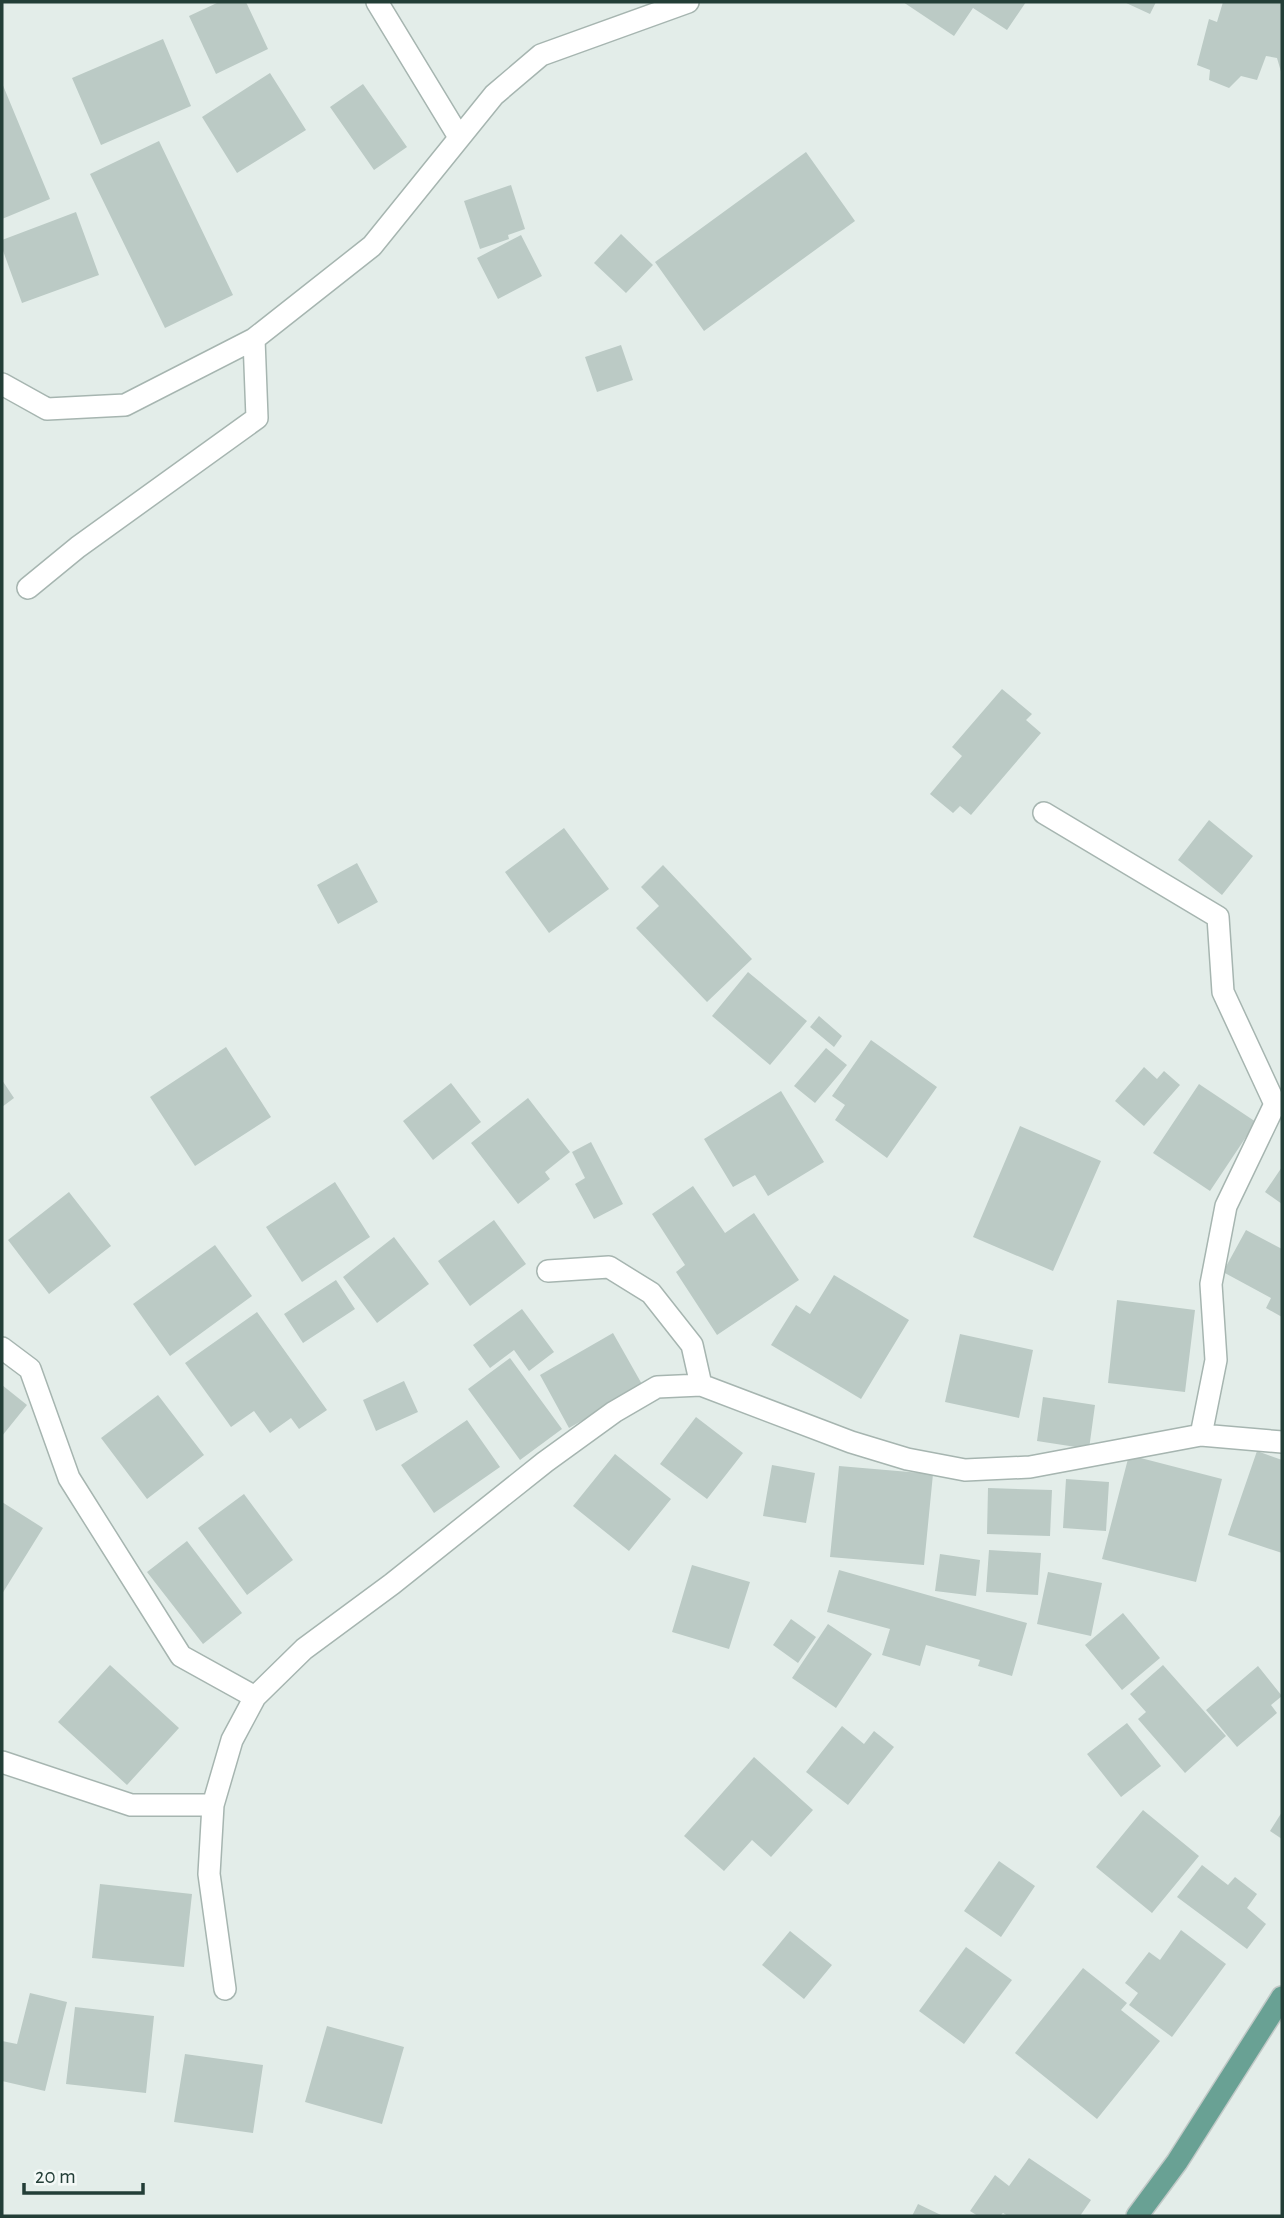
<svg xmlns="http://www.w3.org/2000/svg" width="1284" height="2218" viewBox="0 0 1284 2218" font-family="'Alegreya Sans',sans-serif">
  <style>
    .building { fill: #bbcac5 }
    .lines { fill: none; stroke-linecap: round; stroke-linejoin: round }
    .minor-casing { stroke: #a6b5b0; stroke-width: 24 }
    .major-casing { stroke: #c1c9c7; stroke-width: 24 }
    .minor { stroke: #fff; stroke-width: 21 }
    .major { stroke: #69a194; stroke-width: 21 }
  </style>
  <rect width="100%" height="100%" fill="#e3ede9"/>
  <!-- building -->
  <path class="building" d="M 219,2 L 246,2 L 268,49 L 216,74 L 189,16 Z
    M 903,2 L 1026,2 L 1007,30 L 973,8 L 954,36 Z
    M 1124,2 L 1156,2 L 1150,14 Z
    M 1223,2 L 1282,2 L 1282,75 L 1277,58 L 1266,56 L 1257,80 L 1241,76 L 1229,88 L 1209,80 L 1210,70 L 1197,65 L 1209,19 L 1217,22 Z
    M 163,39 L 191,106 L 101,145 L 72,78 Z
    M 270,73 L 306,130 L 237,173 L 202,117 Z
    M 2,83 L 50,199 L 2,219 Z
    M 363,84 L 407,147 L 374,170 L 330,107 Z
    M 159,141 L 233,295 L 165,328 L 90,174 Z
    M 806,152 L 855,221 L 704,331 L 655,262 Z
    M 511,185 L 525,229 L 508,235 L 509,239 L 480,249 L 464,201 Z
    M 76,212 L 99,275 L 22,303 L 2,248 L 2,240 Z
    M 621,234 L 653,265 L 626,293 L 594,263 Z
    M 521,235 L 542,276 L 498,299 L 477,258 Z
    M 621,345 L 633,380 L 597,392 L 585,357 Z
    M 1002,689 L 1032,714 L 1026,720 L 1041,733 L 971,815 L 960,806 L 953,813 L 930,794 L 962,756 L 952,747 Z
    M 1209,820 L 1253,856 L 1222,895 L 1178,860 Z
    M 564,828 L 609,889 L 549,933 L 505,872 Z
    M 357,863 L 378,902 L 338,924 L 317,885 Z
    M 663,865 L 752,959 L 707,1002 L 636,928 L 659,906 L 641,887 Z
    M 748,972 L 807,1021 L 770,1065 L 712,1016 Z
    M 819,1016 L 842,1036 L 834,1047 L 810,1027 Z
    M 871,1040 L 937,1087 L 887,1158 L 835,1120 L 845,1105 L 832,1096 Z
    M 226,1047 L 271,1117 L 195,1166 L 150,1097 Z
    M 826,1048 L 847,1065 L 815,1103 L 794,1086 Z
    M 1144,1067 L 1157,1079 L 1164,1071 L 1180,1085 L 1144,1126 L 1115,1101 Z
    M 2,1080 L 14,1098 L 2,1107 Z
    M 451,1083 L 481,1122 L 433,1160 L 403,1121 Z
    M 1199,1084 L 1256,1122 L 1210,1191 L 1153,1153 Z
    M 781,1091 L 824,1162 L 768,1196 L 755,1175 L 733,1187 L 704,1139 Z
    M 528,1098 L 570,1152 L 545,1172 L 550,1179 L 518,1204 L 471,1143 Z
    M 1020,1126 L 1101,1161 L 1053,1271 L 973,1237 Z
    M 591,1142 L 623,1204 L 594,1219 L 575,1184 L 585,1178 L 572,1152 Z
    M 1282,1167 L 1282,1204 L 1265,1192 Z
    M 335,1182 L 370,1237 L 302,1282 L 266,1227 Z
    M 693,1186 L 725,1233 L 754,1213 L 799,1280 L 717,1335 L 676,1272 L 685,1265 L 652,1214 Z
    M 69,1192 L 111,1246 L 49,1294 L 8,1240 Z
    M 494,1220 L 526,1264 L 470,1306 L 438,1261 Z
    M 1246,1230 L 1282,1249 L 1282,1317 L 1266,1308 L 1271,1298 L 1223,1272 Z
    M 394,1237 L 429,1284 L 377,1323 L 343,1277 Z
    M 215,1245 L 252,1296 L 170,1356 L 133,1304 Z
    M 834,1275 L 909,1320 L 861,1399 L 771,1345 L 796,1305 L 810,1314 Z
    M 336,1280 L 355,1309 L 303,1343 L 284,1314 Z
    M 1117,1300 L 1195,1310 L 1185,1392 L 1108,1383 Z
    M 522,1309 L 554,1352 L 529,1371 L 514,1350 L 490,1368 L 473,1345 Z
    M 257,1312 L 327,1410 L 299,1429 L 291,1418 L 270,1433 L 254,1411 L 231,1427 L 185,1363 Z
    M 613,1333 L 643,1386 L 569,1428 L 540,1375 Z
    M 960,1334 L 1033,1350 L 1019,1418 L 945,1402 Z
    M 510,1358 L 562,1429 L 520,1460 L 468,1389 Z
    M 404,1381 L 418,1412 L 376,1431 L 363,1400 Z
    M 2,1385 L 27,1405 L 2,1436 Z
    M 158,1395 L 204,1455 L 147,1499 L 101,1438 Z
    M 1043,1397 L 1095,1405 L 1089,1449 L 1037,1441 Z
    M 696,1417 L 743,1453 L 707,1499 L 660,1464 Z
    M 467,1420 L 500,1467 L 434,1513 L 401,1465 Z
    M 1257,1451 L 1282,1460 L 1282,1553 L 1228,1535 Z
    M 615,1454 L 671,1499 L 629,1551 L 573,1506 Z
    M 1129,1455 L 1222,1479 L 1196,1582 L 1102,1559 Z
    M 772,1465 L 815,1473 L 806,1523 L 763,1516 Z
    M 839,1466 L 933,1474 L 924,1565 L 830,1557 Z
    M 1066,1479 L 1109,1482 L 1106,1531 L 1063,1528 Z
    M 988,1488 L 1052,1490 L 1050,1536 L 987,1534 Z
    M 244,1494 L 293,1560 L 247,1595 L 198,1528 Z
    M 2,1502 L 43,1528 L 2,1594 Z
    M 187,1541 L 242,1613 L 203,1644 L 147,1572 Z
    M 989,1550 L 1041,1553 L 1038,1595 L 986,1592 Z
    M 940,1554 L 980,1560 L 976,1596 L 935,1591 Z
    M 692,1565 L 750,1582 L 729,1649 L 672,1632 Z
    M 839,1570 L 1027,1623 L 1012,1676 L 978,1666 L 980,1660 L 926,1645 L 920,1666 L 882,1655 L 890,1629 L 827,1612 Z
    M 1048,1572 L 1102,1583 L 1091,1636 L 1037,1624 Z
    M 1123,1613 L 1160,1658 L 1122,1690 L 1085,1645 Z
    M 791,1619 L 816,1637 L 798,1663 L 773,1645 Z
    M 828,1624 L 872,1654 L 836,1708 L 792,1678 Z
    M 110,1665 L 179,1728 L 127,1785 L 58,1722 Z
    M 1163,1665 L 1226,1736 L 1185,1773 L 1138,1719 L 1146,1712 L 1130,1694 Z
    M 1258,1666 L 1282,1696 L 1271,1705 L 1277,1713 L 1237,1747 L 1206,1710 Z
    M 1127,1723 L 1161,1766 L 1121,1797 L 1087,1754 Z
    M 842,1726 L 864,1744 L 874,1731 L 894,1747 L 848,1805 L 806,1772 Z
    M 754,1757 L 813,1810 L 771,1857 L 752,1840 L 724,1871 L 684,1836 Z
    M 1143,1810 L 1199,1856 L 1152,1913 L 1096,1867 Z
    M 1282,1812 L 1282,1839 L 1270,1831 Z
    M 999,1861 L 1035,1886 L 1001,1937 L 964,1911 Z
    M 1202,1865 L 1228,1885 L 1235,1877 L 1257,1894 L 1247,1908 L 1266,1924 L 1247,1949 L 1177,1897 Z
    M 100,1884 L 192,1894 L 184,1967 L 92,1958 Z
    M 1181,1930 L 1226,1964 L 1172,2037 L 1129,2005 L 1138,1993 L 1125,1983 L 1149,1952 L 1160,1960 Z
    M 790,1931 L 832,1965 L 804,1999 L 762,1965 Z
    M 966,1947 L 1012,1980 L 964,2044 L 919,2011 Z
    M 1083,1968 L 1127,2003 L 1121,2010 L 1160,2041 L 1097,2119 L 1015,2053 Z
    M 30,1993 L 67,2002 L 45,2091 L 2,2081 L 2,2041 L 17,2044 Z
    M 75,2007 L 154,2016 L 146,2093 L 66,2084 Z
    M 327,2026 L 404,2047 L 382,2124 L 305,2102 Z
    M 185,2054 L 263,2065 L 253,2133 L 174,2122 Z
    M 1029,2158 L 1091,2200 L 1080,2216 L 1008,2216 L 1003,2213 L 1000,2216 L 978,2216 L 970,2211 L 995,2175 L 1009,2186 Z
    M 918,2204 L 943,2216 L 912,2216 Z"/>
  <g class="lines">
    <!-- minor casing -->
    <g class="minor-casing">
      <path id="minor" d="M 377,2 L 459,137
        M 2,384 L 47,409 L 125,405 L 254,339 L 372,246 L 494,95 L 541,55 L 688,2
        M 28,588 L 78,547 L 257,418 L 254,339
        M 1044,813 L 1218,917 L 1223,992 L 1275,1104 L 1226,1206 L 1211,1284 L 1216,1360 L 1201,1435
        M 548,1271 L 609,1267 L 651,1293 L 692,1345 L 701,1385
        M 2,1348 L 30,1369 L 69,1478 L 181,1656 L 255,1697
        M 2,1762 L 131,1805 L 213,1805
        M 225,1989 L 209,1874 L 213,1805 L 232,1740 L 255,1697 L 304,1649 L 392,1584 L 545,1462 L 614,1412 L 657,1387 L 701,1385 L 851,1442 L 907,1459 L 965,1470 L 1030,1467 L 1201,1435 L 1282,1442"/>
    </g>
    <!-- major casing -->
    <g class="major-casing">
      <path id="major" d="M 1137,2216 L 1177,2162 L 1282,1997"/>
    </g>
    <!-- minor -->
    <use href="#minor" class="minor"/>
    <!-- major -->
    <use href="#major" class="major"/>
  </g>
  <!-- border -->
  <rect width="1284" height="2218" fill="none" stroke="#233e37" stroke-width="7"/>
  <!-- scale -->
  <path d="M24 2183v10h119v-10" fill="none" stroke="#233e37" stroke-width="3.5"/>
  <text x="35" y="2183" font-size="21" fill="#233e37" stroke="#f4f9f7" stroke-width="5" paint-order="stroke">20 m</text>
</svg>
